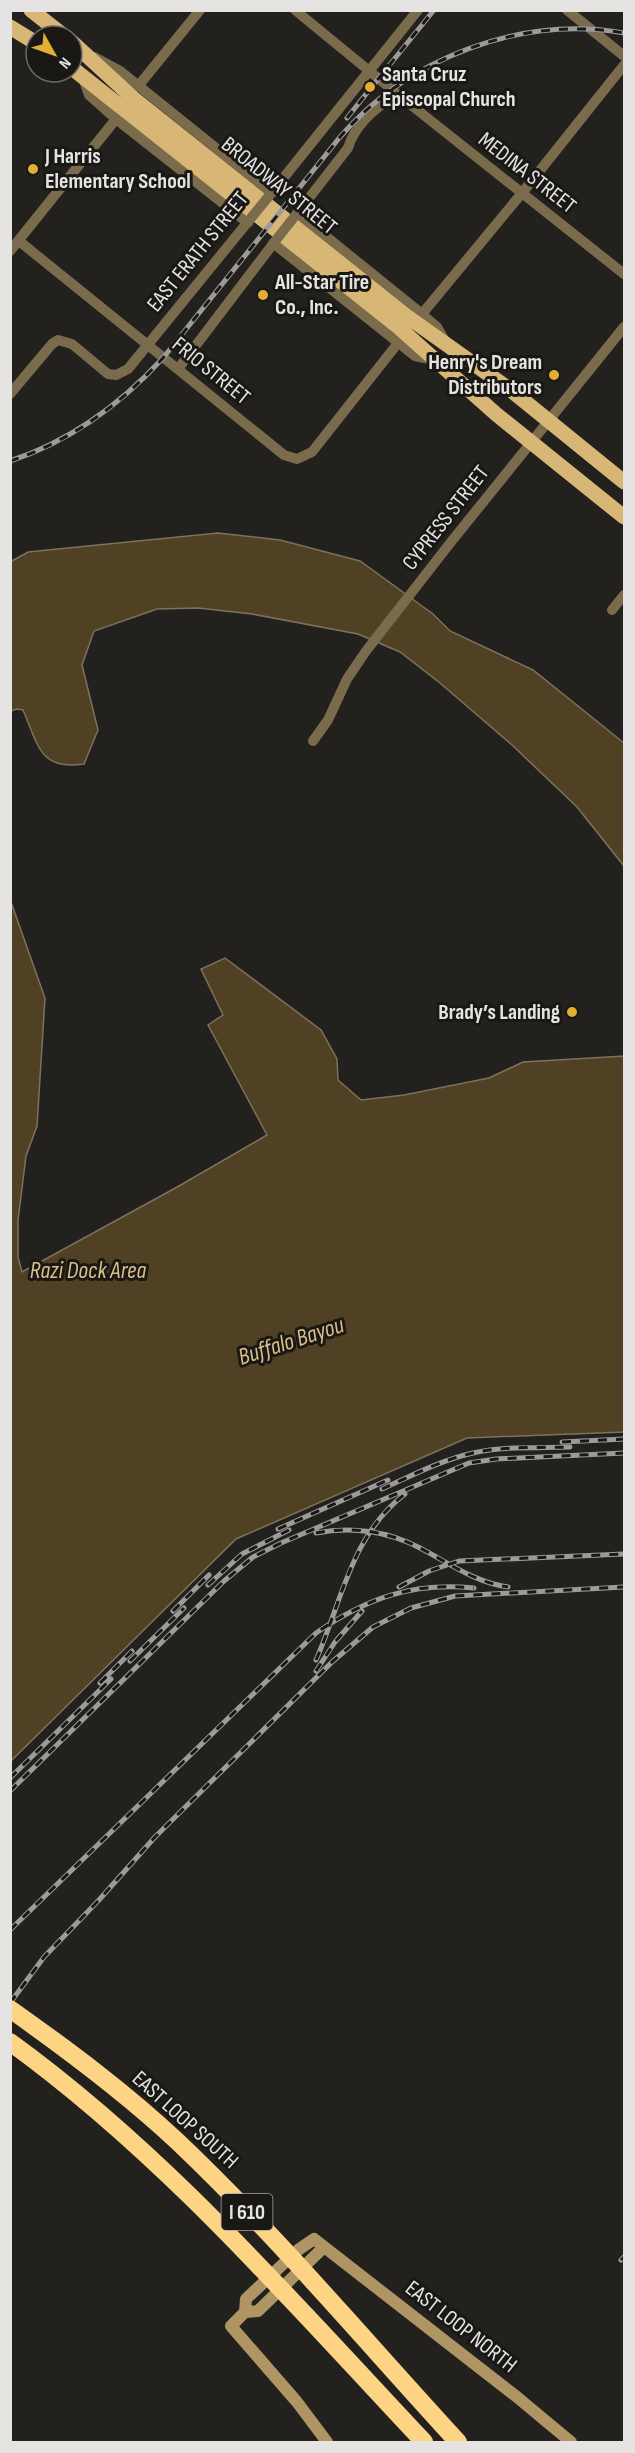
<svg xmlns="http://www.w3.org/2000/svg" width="635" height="2453" viewBox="0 0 635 2453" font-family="'Sofia Sans Condensed',sans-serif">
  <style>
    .water { fill: #504124; stroke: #7d725d; stroke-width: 1.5 }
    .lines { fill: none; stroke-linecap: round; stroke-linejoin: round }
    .street { stroke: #7b6b4d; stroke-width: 10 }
    .secondary { stroke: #af9564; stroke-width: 12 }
    .primary { stroke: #d8b675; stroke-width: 15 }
    .rail-casing { stroke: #9c9b99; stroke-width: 5 }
    .rail { stroke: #191815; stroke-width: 3; stroke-dasharray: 9; stroke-linecap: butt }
    .street-bridge { stroke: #7b6b4d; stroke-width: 10 }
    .highway-bridge { stroke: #fdd484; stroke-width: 18 }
    .poi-dot { fill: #e4ae35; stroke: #191815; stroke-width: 2 }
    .labels { text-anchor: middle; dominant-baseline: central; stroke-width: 6; stroke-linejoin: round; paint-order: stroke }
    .shield { fill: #191815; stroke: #a8a7a4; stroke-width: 1.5 }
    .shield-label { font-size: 21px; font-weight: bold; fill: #e5e4e2 }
    .poi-label { font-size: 22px; font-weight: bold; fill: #e5e4e2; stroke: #191815; text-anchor: start }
    .street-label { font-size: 22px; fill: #e5e4e2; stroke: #191815 }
    .water-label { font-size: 24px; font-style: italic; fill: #dcbf89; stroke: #191815 }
  </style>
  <rect width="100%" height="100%" fill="#22211e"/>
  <!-- water -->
  <path class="water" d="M 218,533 L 280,540 L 360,561 L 433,614 L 450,631 L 533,670 L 624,743 L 624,866 L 577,807 L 511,744 L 440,683 L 400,652 L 358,634 L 252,614 L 198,608 L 157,609 L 94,631 L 82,665 L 98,730 L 84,764 C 40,771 38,745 23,710 L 17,709 L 11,711 L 10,562 L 28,552 Z
    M 11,902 L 45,998 L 37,1126 L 26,1156 L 18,1220 L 18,1257 L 22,1272 L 179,1186 L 267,1135 L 208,1025 L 223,1015 L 201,969 L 225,958 L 321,1030 L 337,1059 L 338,1080 L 361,1100 L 404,1095 L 489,1078 L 523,1062 L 624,1056 L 624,1432 L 467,1438 L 236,1539 L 11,1761 Z"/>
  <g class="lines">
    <!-- street -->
    <path class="street" d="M 295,10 L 401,97 L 624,274
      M 567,10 L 624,56
      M 94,57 L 120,71 L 272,193
      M 83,78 L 89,95 L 116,119 L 248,223
      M 139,85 L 200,10
      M 269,196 L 418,10
      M 297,213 L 422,314 L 437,327 L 446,343
      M 295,216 L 348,148 C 355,124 376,107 397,94
      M 19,241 L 284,455 L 297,459 L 312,452 L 398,343
      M 273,243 L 415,356 L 434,360
      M 10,251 L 116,119
      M 422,314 L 522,193 L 624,65
      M 178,369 L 276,240
      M 10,394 L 52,344 L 58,340 L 72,344 L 108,374 L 116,375 L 128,369 L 251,218
      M 612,610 L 624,595
      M 313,741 L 328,720 L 347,679 L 366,651 L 451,542 L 624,327"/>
    <!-- secondary -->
    <path class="secondary" d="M 245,2312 L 258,2311 L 324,2247
      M 327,2442 L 297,2402 L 231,2326 L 245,2312 L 246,2299 L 298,2250 L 314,2239 L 517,2397 L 571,2442"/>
    <!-- primary -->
    <path class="primary" d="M 31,10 L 64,36
      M 10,27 L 36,43
      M 72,42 L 133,98 L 405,315 L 512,391 L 624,482
      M 72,68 L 396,325 L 496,414 L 624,517"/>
    <!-- rail casing -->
    <g class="rail-casing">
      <path id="rail" d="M 366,94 L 434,10
        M 347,118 L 370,89
        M 10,461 C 71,441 120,405 163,358 L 340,137 C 408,58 521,15 624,33
        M 562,1442 L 624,1439
        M 382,1489 C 411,1476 441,1460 473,1453 C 504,1446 538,1448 570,1447
        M 278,1529 L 388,1480
        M 316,1533 C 351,1526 388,1531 420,1548 C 449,1563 474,1582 508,1587
        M 208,1585 L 242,1554 L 289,1530
        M 399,1587 L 429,1571 L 459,1561 L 624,1554
        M 173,1611 L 209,1575
        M 316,1660 C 342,1601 351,1535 405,1494
        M 130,1661 L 184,1608
        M 316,1671 L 335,1642 L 362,1611
        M 100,1683 L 132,1651
        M 10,1778 L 111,1679
        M 10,1791 L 224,1581 L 253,1557 L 281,1543 L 469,1463 L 496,1459 L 624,1453
        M 10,1930 L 316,1633 C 367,1598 412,1582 474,1588
        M 10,2003 L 44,1957 L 99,1900 L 155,1837 L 332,1662 L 373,1627 L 411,1608 L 455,1596 L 624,1587
        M 621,2260 L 624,2257"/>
    </g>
    <!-- rail -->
    <use href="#rail" class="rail"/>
    <!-- street-bridge -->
    <path class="street-bridge" d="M 251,218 L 269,196
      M 276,240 L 295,216"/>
    <!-- highway-bridge -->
    <path class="highway-bridge" d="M 10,2009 C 68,2050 126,2093 178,2142 C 277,2236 366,2342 458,2442
      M 10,2042 C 166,2155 293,2303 424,2442"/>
  </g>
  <!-- markers -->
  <g class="poi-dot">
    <circle cx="370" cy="87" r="6"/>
    <circle cx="33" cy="169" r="6"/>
    <circle cx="263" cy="295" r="6"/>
    <circle cx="554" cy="375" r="6"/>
    <circle cx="572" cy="1012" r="6"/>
  </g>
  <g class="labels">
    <!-- shield labels -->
    <rect class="shield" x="221.5" y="2194" width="51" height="36" rx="4.5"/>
    <g class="shield-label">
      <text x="247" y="2212">I 610</text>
    </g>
    <!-- poi labels -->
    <g class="poi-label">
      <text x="382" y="74">Santa Cruz<tspan x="382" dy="25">Episcopal Church</tspan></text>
      <text x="45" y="156">J Harris<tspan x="45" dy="25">Elementary School</tspan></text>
      <text x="275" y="282">All-Star Tire<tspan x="275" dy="25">Co., Inc.</tspan></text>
      <text x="542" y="362" text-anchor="end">Henry's Dream<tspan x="542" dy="25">Distributors</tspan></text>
      <text x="560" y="1012" text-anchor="end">Brady’s Landing</text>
    </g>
    <!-- street labels -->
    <g class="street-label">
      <text transform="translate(527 173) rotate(38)">MEDINA STREET</text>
      <text transform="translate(279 186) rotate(39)">BROADWAY STREET</text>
      <text transform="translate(198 252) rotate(-51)">EAST ERATH STREET</text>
      <text transform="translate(211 371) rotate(39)">FRIO STREET</text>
      <text transform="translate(446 518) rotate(-52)">CYPRESS STREET</text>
      <text transform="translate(185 2120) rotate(42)">EAST LOOP SOUTH</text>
      <text transform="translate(461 2327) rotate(38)">EAST LOOP NORTH</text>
    </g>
    <!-- water labels -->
    <g class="water-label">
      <text x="88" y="1270">Razi Dock Area</text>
      <text transform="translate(291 1341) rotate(-18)">Buffalo Bayou</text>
    </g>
  </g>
  <!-- border -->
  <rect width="635" height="2453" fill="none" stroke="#e5e4e2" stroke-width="24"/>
  <!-- north arrow -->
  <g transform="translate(54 54) rotate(130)"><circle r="28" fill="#191815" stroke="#6b6a67" stroke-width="1.5"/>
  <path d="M0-4.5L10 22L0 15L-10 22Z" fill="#e4ae35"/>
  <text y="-9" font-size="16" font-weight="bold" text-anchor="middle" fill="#e5e4e2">N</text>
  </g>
</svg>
